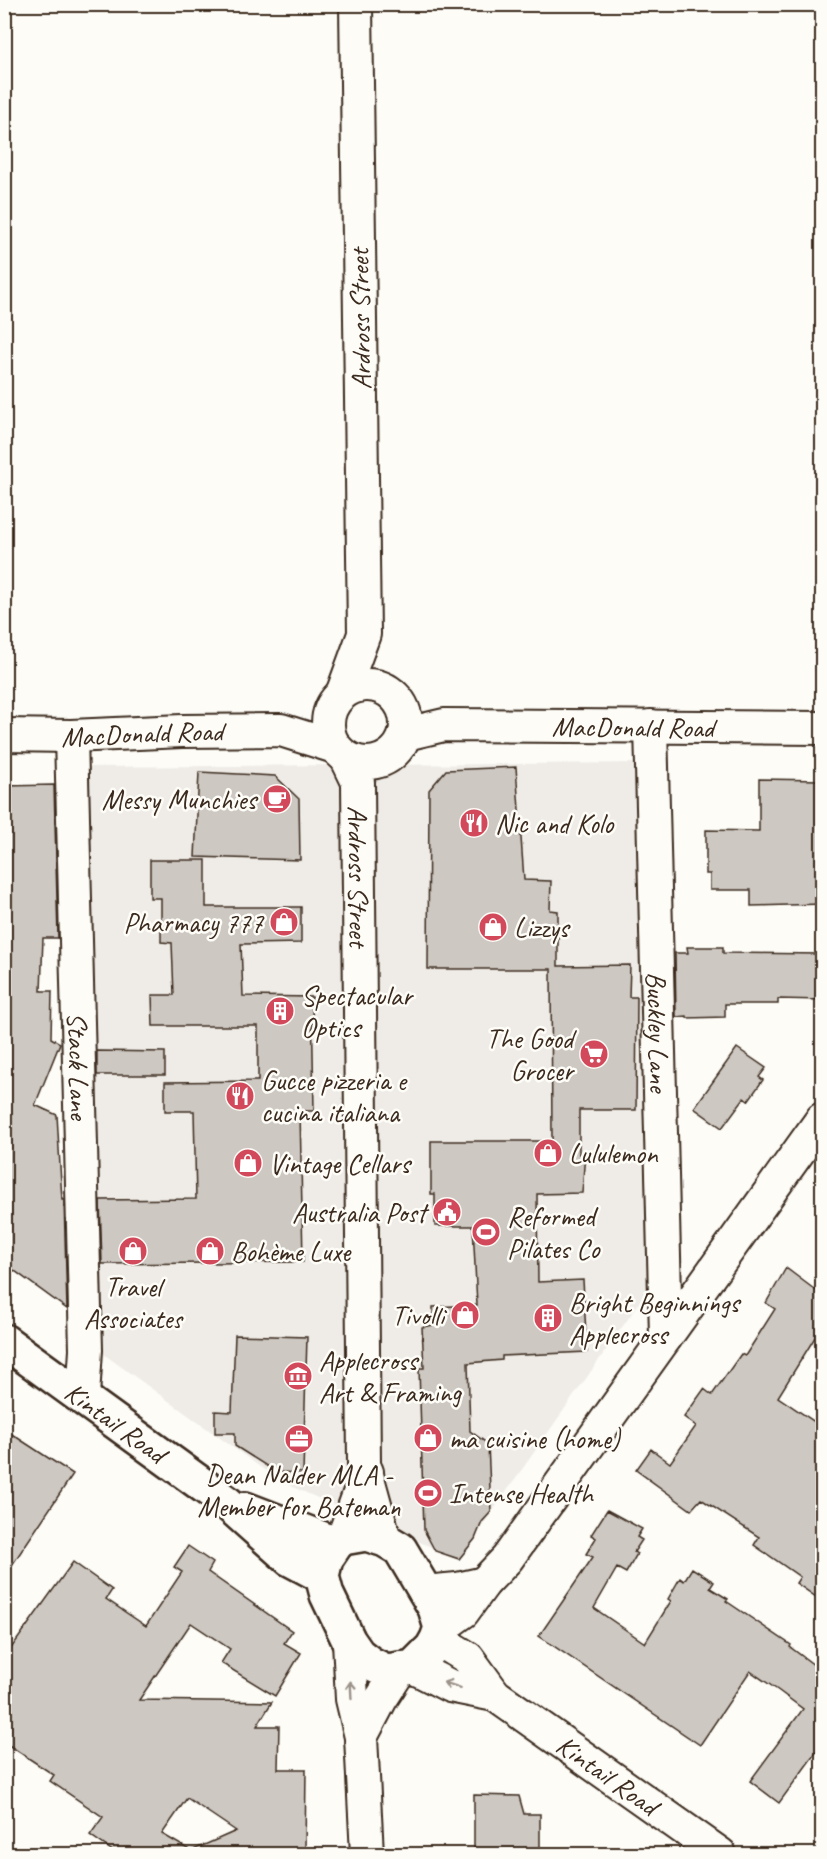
<svg xmlns="http://www.w3.org/2000/svg" width="827" height="1859" viewBox="0 0 827 1859" font-family="Caveat,sans-serif">
  <style>
    .built { fill: #efece7 }
    .building { fill: #cdc8c2; stroke: #3b2a1e; stroke-width: 1.5; fill-rule: evenodd }
    .lines { fill: none; stroke-linecap: round; stroke-linejoin: round }
    .minor-casing { stroke: #3b2a1e; stroke-width: 36 }
    .major-casing { stroke: #3b2a1e; stroke-width: 38 }
    .minor { stroke: #fdfcf7; stroke-width: 32 }
    .major { stroke: #fdfcf7; stroke-width: 33 }
    .oneway { stroke: #9c938a }
    .labels { text-anchor: middle; dominant-baseline: central; stroke-width: 5; stroke-linejoin: round; paint-order: stroke }
    .street-label { font-size: 28px; fill: #3b2a1e; stroke: #fdfcf7 }
    .poi-label { font-size: 28px; fill: #3b2a1e; stroke: #fdfcf7; text-anchor: start }
  </style>
  <rect width="100%" height="100%" fill="#fdfcf7"/>
  <filter id="ink" filterUnits="userSpaceOnUse"><feTurbulence type="fractalNoise" baseFrequency=".0167" numOctaves="2"/><feDisplacementMap in="SourceGraphic" scale="12" xChannelSelector="R" yChannelSelector="G"/><feConvolveMatrix kernelMatrix="1 2 1 2 8 2 1 2 1" color-interpolation-filters="sRGB"/></filter>
  <g filter="url(#ink)">
    <!-- built -->
    <path class="built" d="M 659,763 L 663,1269 L 459,1559 L 281,1482 L 91,1345 L 76,767 Z"/>
    <!-- building -->
    <path class="building" d="M 516,767 L 524,880 L 551,881 L 550,910 L 558,911 L 558,966 L 630,965 L 629,997 L 637,997 L 636,1110 L 579,1110 L 579,1154 L 585,1153 L 582,1193 L 537,1194 L 538,1282 L 583,1280 L 587,1352 L 502,1356 L 502,1360 L 468,1363 L 470,1431 L 488,1444 L 491,1512 L 482,1522 L 475,1539 L 459,1559 L 435,1551 L 424,1530 L 419,1368 L 424,1368 L 422,1327 L 433,1325 L 433,1307 L 477,1305 L 473,1226 L 435,1226 L 435,1194 L 431,1194 L 431,1141 L 552,1141 L 551,969 L 428,969 L 429,790 L 446,770 Z
      M 199,772 L 275,776 L 299,799 L 300,860 L 195,857 Z
      M 759,779 L 822,780 L 822,904 L 751,906 L 751,890 L 710,890 L 710,874 L 706,874 L 706,830 L 759,831 Z
      M 54,785 L 58,938 L 43,938 L 41,991 L 52,991 L 51,1038 L 60,1043 L 35,1105 L 57,1115 L 62,1200 L 64,1200 L 67,1309 L 4,1263 L 4,786 Z
      M 150,860 L 206,860 L 206,907 L 301,907 L 301,943 L 241,944 L 243,996 L 312,997 L 314,1111 L 300,1111 L 303,1262 L 102,1264 L 100,1200 L 196,1199 L 194,1111 L 165,1111 L 165,1082 L 258,1081 L 258,1026 L 153,1026 L 152,995 L 174,995 L 172,943 L 161,942 L 161,898 L 150,898 Z
      M 687,947 L 723,947 L 723,953 L 822,954 L 822,1000 L 778,999 L 778,1004 L 725,1004 L 725,1017 L 687,1018 L 687,1016 L 676,1017 L 675,953 L 688,953 Z
      M 737,1048 L 766,1068 L 759,1077 L 763,1080 L 748,1101 L 744,1098 L 722,1128 L 694,1108 Z
      M 97,1051 L 165,1052 L 165,1075 L 97,1075 Z
      M 786,1268 L 822,1295 L 822,1326 L 778,1397 L 822,1427 L 822,1601 L 796,1583 L 800,1577 L 754,1545 L 759,1537 L 701,1499 L 691,1510 L 636,1470 L 651,1449 L 670,1463 L 696,1426 L 684,1417 L 704,1389 L 712,1395 L 741,1354 L 745,1356 L 775,1309 L 766,1303 Z
      M 235,1335 L 307,1337 L 303,1473 L 276,1472 L 235,1446 L 235,1433 L 215,1433 L 215,1411 L 232,1412 Z
      M 4,1429 L 73,1474 L 4,1577 Z
      M 607,1510 L 642,1529 L 637,1537 L 642,1540 L 634,1552 L 637,1554 L 626,1573 L 617,1568 L 594,1608 L 645,1643 L 671,1601 L 668,1599 L 680,1578 L 684,1581 L 692,1568 L 714,1582 L 710,1588 L 728,1599 L 726,1601 L 791,1645 L 790,1647 L 822,1671 L 822,1744 L 779,1803 L 750,1781 L 803,1709 L 779,1691 L 750,1671 L 700,1745 L 539,1636 L 593,1557 L 586,1554 L 596,1538 L 591,1535 Z
      M 188,1546 L 213,1563 L 208,1572 L 292,1631 L 284,1643 L 301,1653 L 275,1696 L 221,1663 L 230,1649 L 191,1623 L 139,1700 L 272,1702 L 257,1726 L 279,1726 L 278,1769 L 306,1769 L 305,1850 L 249,1850 L 246,1854 L 117,1854 L 90,1835 L 103,1817 L 50,1781 L 54,1775 L 4,1742 L 4,1658 L 73,1562 L 112,1590 L 106,1599 L 146,1626 L 182,1572 L 174,1567 ZM 187,1798 L 236,1831 L 191,1851 L 162,1834 Z
      M 474,1795 L 519,1796 L 524,1814 L 540,1814 L 540,1854 L 474,1854 Z"/>
    <g class="lines">
      <!-- minor casing -->
      <g class="minor-casing">
        <g id="minor">
          <circle cx="367" cy="724" r="39"/>
          <path d="M 342,694 L 364,634 L 356,4"/>
          <path id="s1" d="M 651,726 L 666,1337"/>
          <path id="s2" d="M 406,734 L 444,725 L 822,728"/>
          <path id="s3" d="M 4,735 L 71,736 L 182,731 L 281,730 L 335,747"/>
          <path id="s4" d="M 71,736 L 86,1350 L 83,1396"/>
          <path id="s5" d="M 346,757 L 358,782 L 364,1464 L 385,1540"/>
          <path d="M 343,1538 L 367,1472"/>
          <path d="M 425,1592 L 457,1589 L 484,1583"/>
          <path d="M 441,1628 L 463,1612 L 484,1583 L 507,1559 L 822,1119"/>
          <path id="s6" d="M 437,1639 L 468,1658 L 495,1695 L 720,1854"/>
          <path d="M 349,1641 L 352,1699 L 361,1737 L 367,1854"/>
          <path d="M 413,1667 L 450,1686 L 495,1695"/>
          <path d="M 361,1737 L 381,1699 L 401,1668"/>
        </g>
      </g>
      <!-- major casing -->
      <g class="major-casing">
        <g id="major">
          <path id="s7" d="M 4,1341 L 226,1502 L 290,1559 L 322,1576"/>
          <path d="M 245,1509 L 336,1544"/>
          <path d="M 366,1534 L 385,1540 L 400,1549 L 435,1608 L 441,1628 L 437,1639 L 432,1648 L 413,1667 L 386,1671 L 371,1664 L 358,1654 L 349,1641 L 327,1595 L 322,1576 L 326,1559 L 336,1544 L 343,1538 Z"/>
        </g>
      </g>
      <!-- minor -->
      <use href="#minor" class="minor"/>
      <!-- major -->
      <use href="#major" class="major"/>
    </g>
    <!-- one-way arrows -->
    <defs><path id="oneway-shaft" d="M-6 0H5M1.5-3L5.5 0L1.5 3" fill="none" stroke-width="1.6" stroke-linecap="round" stroke-linejoin="round" transform="scale(1.5)"/></defs>
    <g class="oneway">
      <use href="#oneway-shaft" transform="translate(452 1685) rotate(-162)"/>
      <use href="#oneway-shaft" transform="translate(351 1690) rotate(-93)"/>
    </g>
  </g>
  <!-- icons -->
  <defs>
    <g id="cafe-disc" transform="scale(1.5)"><circle r="9.5" fill="#d1495b" stroke="#fdfcf7"/><path d="M-5.5-4.5H6V0H3Q3 3.5 0 3.5H-2.5Q-5.5 3.5-5.5 0ZM3-3.2v2h1.7v-2ZM-6 4.5H4V6H-6Z" fill="#fff"/></g>
    <g id="restaurant-disc" transform="scale(1.5)"><circle r="9.5" fill="#d1495b" stroke="#fdfcf7"/><path d="M-5-6h1v4h1v-4h1v4h1v-4h1v5L-1.5 .5V6h-2V.5L-5-1ZM5-6V6H3V1.5H1.5Q1.5-4 5-6Z" fill="#fff"/></g>
    <g id="shop-disc" transform="scale(1.5)"><circle r="9.5" fill="#d1495b" stroke="#fdfcf7"/><path d="M-5-2.5h2.3a2.7 3.5 0 0 1 5.4 0H5L5.5 6h-11ZM-1.5-2.5h3a1.5 2.3 0 0 0-3 0Z" fill="#fff"/></g>
    <g id="building-disc" transform="scale(1.5)"><circle r="9.5" fill="#d1495b" stroke="#fdfcf7"/><path d="M-4-6H4V6H1V3H-1V6H-4ZM-2.5-4.3h1.7v1.8h-1.7ZM.8-4.3h1.7v1.8H.8ZM-2.5-1h1.7V.8h-1.7ZM.8-1h1.7V.8H.8Z" fill="#fff"/></g>
    <g id="supermarket-disc" transform="scale(1.5)"><circle r="9.5" fill="#d1495b" stroke="#fdfcf7"/><path d="M-6-5.5h2.5l.6 2H6L4.5 2H-2.5L-4.4-4H-6ZM-1.5 3.2a1.3 1.3 0 1 0 .1 0ZM3 3.2a1.3 1.3 0 1 0 .1 0Z" fill="#fff"/></g>
    <g id="civic-disc" transform="scale(1.5)"><circle r="9.5" fill="#d1495b" stroke="#fdfcf7"/><path d="M-.6-6.5H3V-4.5H.6V-3L4-1V1h2V6H-6V1h2V-1L-.6-3ZM-1.2 2.5V6h2.4V2.5Z" fill="#fff"/></g>
    <g id="stadium-disc" transform="scale(1.5)"><circle r="9.5" fill="#d1495b" stroke="#fdfcf7"/><path d="M0-5a6.5 5 0 1 0 0 10a6.5 5 0 1 0 0-10ZM-3.5-1.8h7v3.6h-7Z" fill="#fff"/></g>
    <g id="museum-disc" transform="scale(1.5)"><circle r="9.5" fill="#d1495b" stroke="#fdfcf7"/><path d="M0-6L6-3V-2H-6V-3ZM-5-1h2V3h-2ZM-1-1h2V3h-2ZM3-1h2V3H3ZM-6 4H6V6H-6Z" fill="#fff"/></g>
    <g id="office-disc" transform="scale(1.5)"><circle r="9.5" fill="#d1495b" stroke="#fdfcf7"/><path d="M-6-3h4V-5.5h4V-3h4V5H-6ZM-1-4.5V-3h2v-1.5ZM-6 0V1H6V0Z" fill="#fff"/></g>
  </defs>
  <g fill-rule="evenodd">
    <use href="#cafe-disc" x="277" y="799"/>
    <use href="#restaurant-disc" x="474" y="823"/>
    <use href="#shop-disc" x="284" y="922"/>
    <use href="#shop-disc" x="493" y="927"/>
    <use href="#building-disc" x="280" y="1011"/>
    <use href="#supermarket-disc" x="594" y="1054"/>
    <use href="#restaurant-disc" x="240" y="1096"/>
    <use href="#shop-disc" x="548" y="1153"/>
    <use href="#shop-disc" x="248" y="1163"/>
    <use href="#civic-disc" x="447" y="1212"/>
    <use href="#stadium-disc" x="486" y="1232"/>
    <use href="#shop-disc" x="133" y="1251"/>
    <use href="#shop-disc" x="210" y="1251"/>
    <use href="#shop-disc" x="465" y="1315"/>
    <use href="#building-disc" x="548" y="1318"/>
    <use href="#museum-disc" x="298" y="1376"/>
    <use href="#shop-disc" x="428" y="1438"/>
    <use href="#office-disc" x="299" y="1439"/>
    <use href="#stadium-disc" x="428" y="1493"/>
  </g>
  <g class="labels">
    <!-- street labels -->
    <g class="street-label">
      <text transform="translate(360 319) rotate(-91)">Ardross Street</text>
      <text stroke="none"><textPath href="#s2" startOffset="228">MacDonald Road</textPath></text>
      <text stroke="none"><textPath href="#s3" startOffset="138">MacDonald Road</textPath></text>
      <text stroke="none"><textPath href="#s5" startOffset="122">Ardross Street</textPath></text>
      <text stroke="none"><textPath href="#s1" startOffset="306">Buckley Lane</textPath></text>
      <text stroke="none"><textPath href="#s4" startOffset="330">Stack Lane</textPath></text>
      <text stroke="none"><textPath href="#s7" startOffset="138">Kintail Road</textPath></text>
      <text stroke="none"><textPath href="#s6" startOffset="220">Kintail Road</textPath></text>
    </g>
    <!-- poi labels -->
    <g class="poi-label">
      <text x="256" y="799" text-anchor="end">Messy Munchies</text>
      <text x="495" y="823">Nic and Kolo</text>
      <text x="263" y="922" text-anchor="end">Pharmacy 777</text>
      <text x="514" y="927">Lizzys</text>
      <text x="301" y="995">Spectacular<tspan x="301" dy="32">Optics</tspan></text>
      <text x="573" y="1038" text-anchor="end">The Good<tspan x="573" dy="32">Grocer</tspan></text>
      <text x="261" y="1080">Gucce pizzeria e<tspan x="261" dy="32">cucina italiana</tspan></text>
      <text x="569" y="1153">Lululemon</text>
      <text x="269" y="1163">Vintage Cellars</text>
      <text x="426" y="1212" text-anchor="end">Australia Post</text>
      <text x="507" y="1216">Reformed<tspan x="507" dy="32">Pilates Co</tspan></text>
      <text x="231" y="1251">Bohème Luxe</text>
      <text x="133" y="1286" text-anchor="middle">Travel<tspan x="133" dy="32">Associates</tspan></text>
      <text x="569" y="1302">Bright Beginnings<tspan x="569" dy="32">Applecross</tspan></text>
      <text x="444" y="1315" text-anchor="end">Tivolli</text>
      <text x="319" y="1360">Applecross<tspan x="319" dy="32">Art &amp; Framing</tspan></text>
      <text x="449" y="1438">ma cuisine (home)</text>
      <text x="299" y="1474" text-anchor="middle">Dean Nalder MLA -<tspan x="299" dy="32">Member for Bateman</tspan></text>
      <text x="449" y="1493">Intense Health</text>
    </g>
  </g>
  <!-- margin -->
  <rect width="827" height="1859" fill="none" stroke="#fdfcf7" stroke-width="24"/>
  <rect x="12" y="12" width="803" height="1835" fill="none" stroke="#3b2a1e" stroke-width="2" filter="url(#ink)"/>
</svg>
